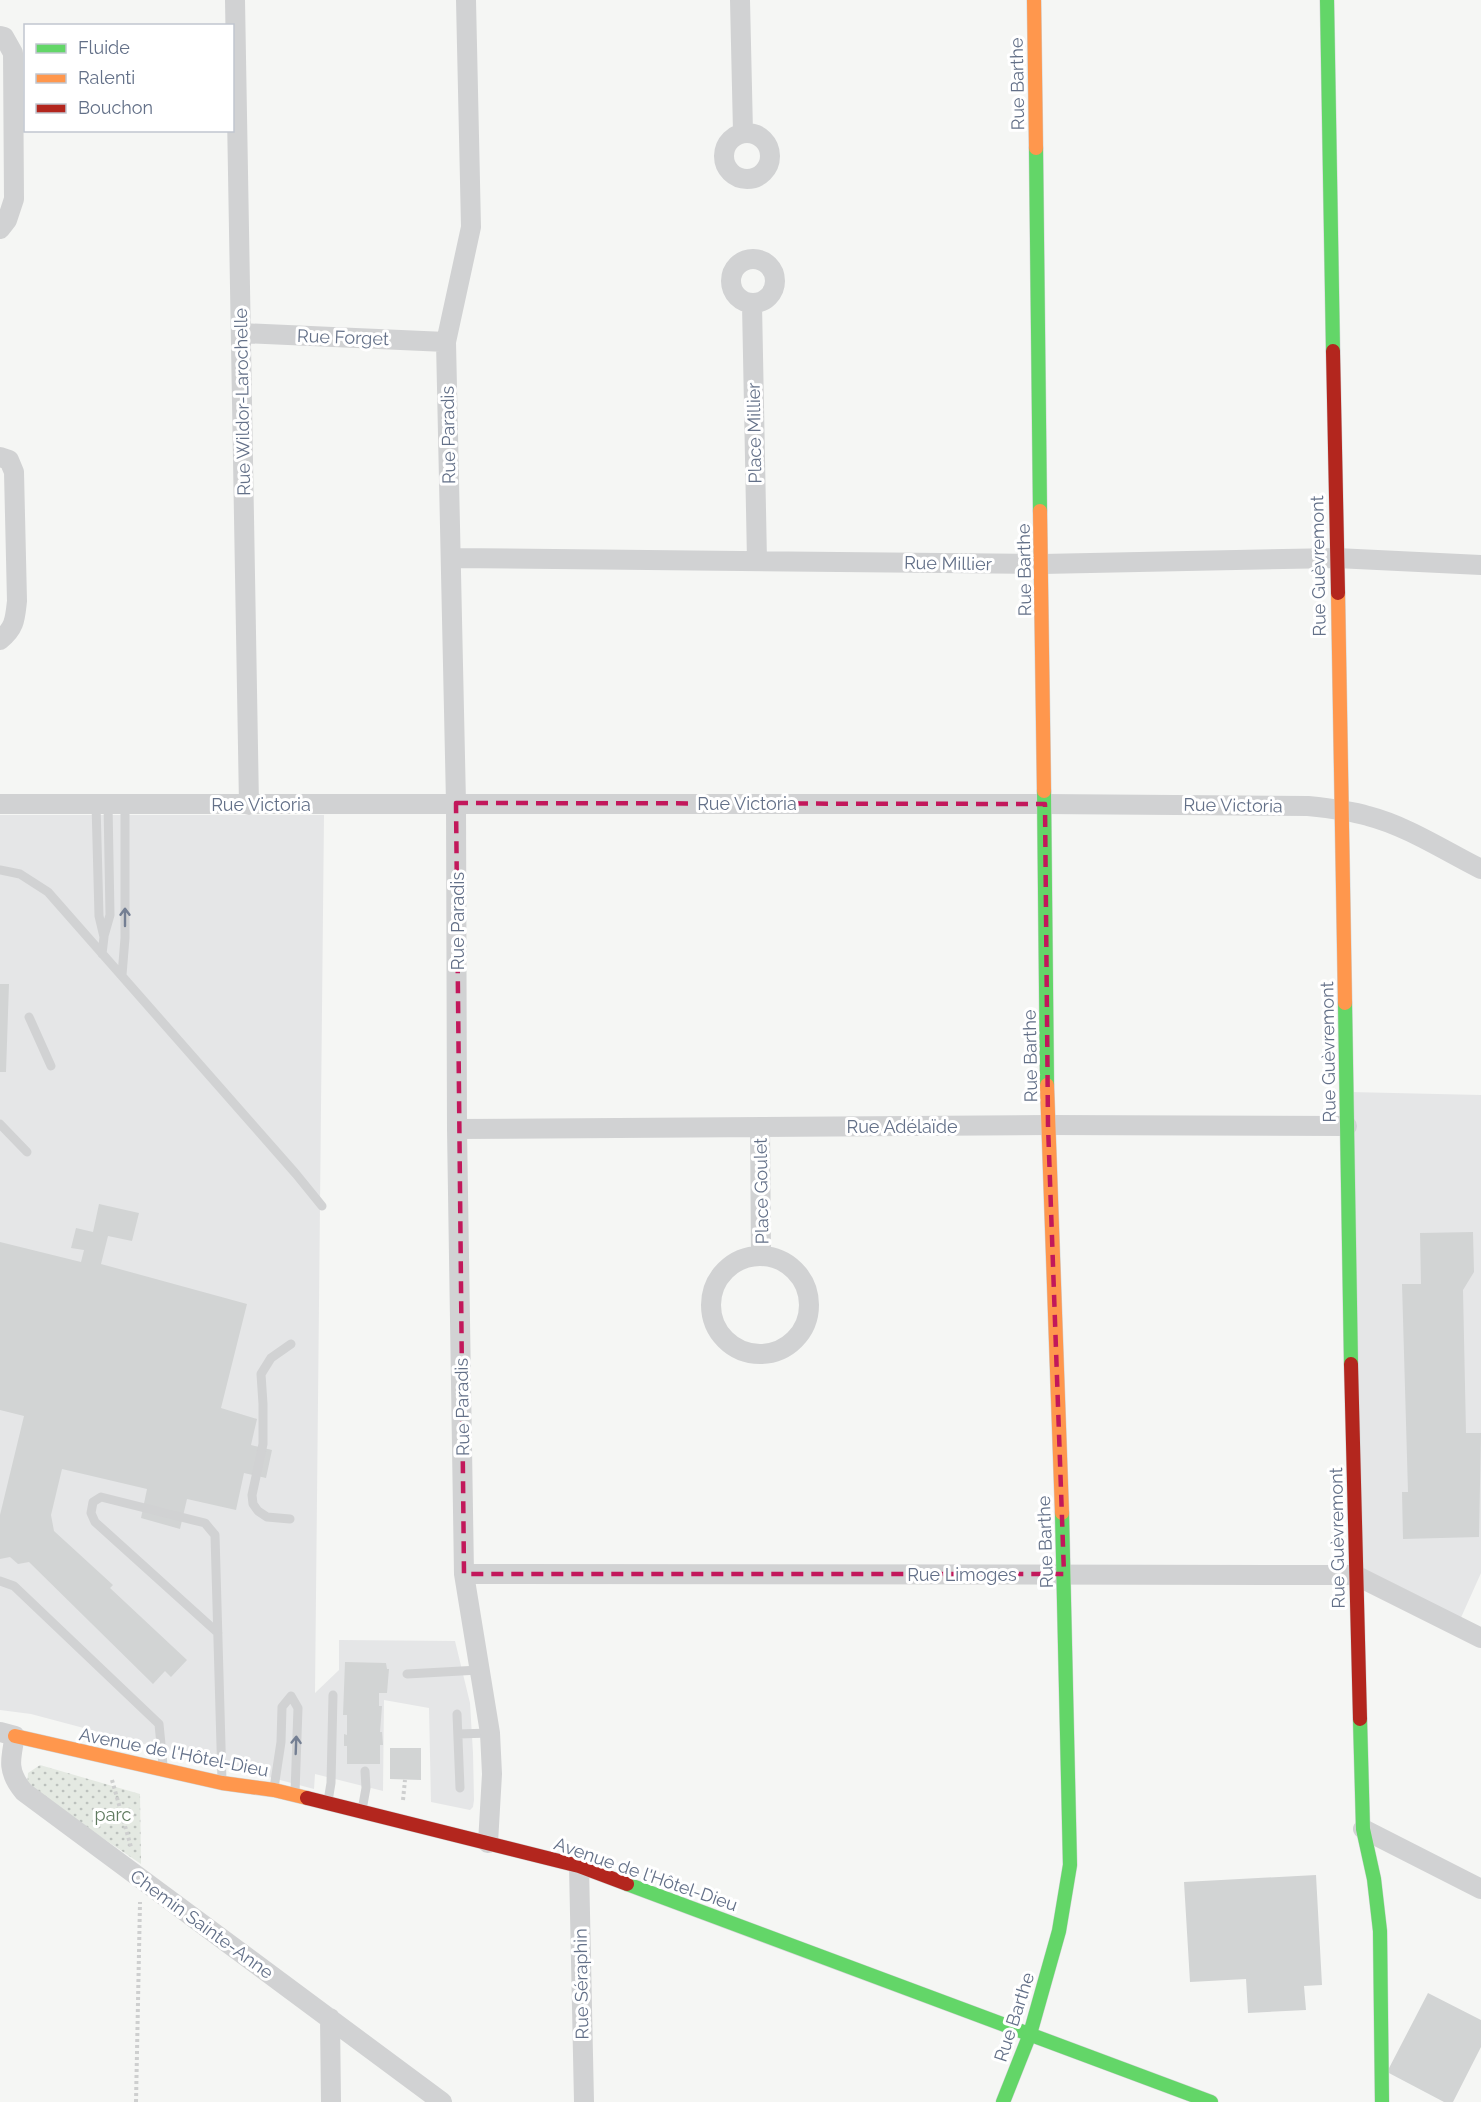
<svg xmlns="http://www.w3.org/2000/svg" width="1481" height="2102" viewBox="0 0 1481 2102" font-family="Raleway,sans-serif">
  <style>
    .built { fill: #e5e6e7 }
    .grass { fill: url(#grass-dots) }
    .building { fill: #d2d4d4 }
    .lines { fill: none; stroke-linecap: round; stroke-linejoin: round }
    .fast-casing { stroke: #d1d4d5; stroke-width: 15 }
    .slow-casing { stroke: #d1d4d5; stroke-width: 15 }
    .jam-casing { stroke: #d1d4d5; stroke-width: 15 }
    .path { stroke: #cecfcf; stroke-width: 4; stroke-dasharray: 3 3; stroke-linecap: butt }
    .lane { stroke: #d1d2d3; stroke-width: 9 }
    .street { stroke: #d1d2d3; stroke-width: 20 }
    .fast { stroke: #63d668; stroke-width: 14 }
    .slow { stroke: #ff974d; stroke-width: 14 }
    .jam { stroke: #b3261e; stroke-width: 14 }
    .oneway { stroke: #747f93 }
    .marked { fill: none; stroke: #c2185b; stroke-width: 4.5; stroke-dasharray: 12 8; stroke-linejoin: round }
    .labels { text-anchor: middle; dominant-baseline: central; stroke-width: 6; stroke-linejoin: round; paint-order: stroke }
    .street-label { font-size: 18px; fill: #637088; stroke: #fff }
    .park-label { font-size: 18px; fill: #5e795e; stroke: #fff }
  </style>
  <defs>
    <pattern id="grass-dots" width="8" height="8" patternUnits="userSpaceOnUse" patternTransform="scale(1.5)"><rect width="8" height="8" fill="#e4e9e2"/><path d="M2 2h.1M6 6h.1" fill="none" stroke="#bcc1bd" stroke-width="1.8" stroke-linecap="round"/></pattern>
  </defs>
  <rect width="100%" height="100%" fill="#f5f6f4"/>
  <!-- built -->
  <path class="built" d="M 0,815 L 324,815 L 315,1693 L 339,1670 L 339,1640 L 455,1641 L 470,1703 L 473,1753 L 474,1800 L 473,1807 L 470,1810 L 431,1802 L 429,1708 L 384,1700 L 383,1791 L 315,1774 L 314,1789 L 31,1714 L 0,1710 Z
    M 1350,1092 L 1481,1095 L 1481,1573 L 1459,1622 L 1360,1576 Z"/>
  <!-- grass -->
  <path class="grass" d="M 40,1765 L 140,1794 L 141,1864 L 27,1787 L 28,1773 Z"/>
  <!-- building -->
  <path class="building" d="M 0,984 L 9,984 L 6,1072 L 0,1072 Z
    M 99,1204 L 139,1213 L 132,1241 L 108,1236 L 101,1264 L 247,1304 L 221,1408 L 257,1419 L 251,1445 L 272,1450 L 266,1478 L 244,1473 L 236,1510 L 187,1499 L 180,1529 L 141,1518 L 147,1489 L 62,1469 L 51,1515 L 54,1531 L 113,1585 L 110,1588 L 187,1660 L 171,1677 L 165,1671 L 153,1684 L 29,1562 L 18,1564 L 10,1557 L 0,1559 L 0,1515 L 24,1416 L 0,1410 L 0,1242 L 81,1262 L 84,1250 L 71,1248 L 76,1228 L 93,1232 Z
    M 1473,1232 L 1474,1272 L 1463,1290 L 1466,1433 L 1481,1433 L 1479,1537 L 1403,1539 L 1402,1492 L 1408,1492 L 1402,1284 L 1421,1284 L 1420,1233 Z
    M 345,1662 L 386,1663 L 387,1669 L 389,1669 L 387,1693 L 379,1693 L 379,1706 L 382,1706 L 380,1732 L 382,1732 L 383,1745 L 380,1745 L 380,1764 L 347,1764 L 347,1746 L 344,1746 L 344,1734 L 347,1735 L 347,1715 L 343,1715 Z
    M 390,1748 L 421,1748 L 421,1780 L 390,1779 Z
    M 1316,1875 L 1322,1985 L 1304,1986 L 1306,2010 L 1248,2013 L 1246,1979 L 1190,1982 L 1184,1882 Z
    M 1428,1993 L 1481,2020 L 1481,2047 L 1453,2102 L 1444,2102 L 1387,2072 Z"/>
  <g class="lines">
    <!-- fast casing -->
    <g class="fast-casing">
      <path id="fast" d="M 1327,0 L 1333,351
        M 1036,148 L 1040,511
        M 1044,791 L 1047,1085
        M 1345,1003 L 1351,1364
        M 1360,1719 L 1363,1829 L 1374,1879 L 1380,1931 L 1382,2102
        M 627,1884 L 1211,2102
        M 1003,2102 L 1030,2034 L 1059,1931 L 1070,1865 L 1062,1513"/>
    </g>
    <!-- slow casing -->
    <g class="slow-casing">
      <path id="slow" d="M 1034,0 L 1036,148
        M 1040,511 L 1044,791
        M 1338,593 L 1345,1003
        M 1047,1085 L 1062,1513
        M 15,1736 L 222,1783 L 274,1790 L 307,1798"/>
    </g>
    <!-- jam casing -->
    <g class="jam-casing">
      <path id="jam" d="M 1333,351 L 1338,593
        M 1351,1364 L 1360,1719
        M 307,1798 L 579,1866 L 627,1884"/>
    </g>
    <!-- path -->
    <path class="path" d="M 112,1780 L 131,1847
      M 403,1800 L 405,1780
      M 136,2102 L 140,1902"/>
    <!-- lane -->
    <path class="lane" d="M 96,804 L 99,916 L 104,937 L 102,954
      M 0,870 L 20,874 L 48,892 L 296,1174 L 322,1206
      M 104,936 L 110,915 L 108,804
      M 122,975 L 125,938 L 125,804
      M 29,1017 L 51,1066
      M 0,1124 L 27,1152
      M 290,1519 L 267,1517 L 258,1511 L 253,1504 L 252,1495 L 263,1444 L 263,1404 L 261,1374 L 271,1358 L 291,1344
      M 0,1581 L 14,1586 L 159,1724 L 163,1765
      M 218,1633 L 95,1522 L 91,1513 L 93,1502 L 101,1497 L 205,1523 L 215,1535 L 222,1781
      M 407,1674 L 479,1670
      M 457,1714 L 460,1788
      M 458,1734 L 490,1733
      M 274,1788 L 281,1742 L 282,1707 L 291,1696 L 298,1708 L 295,1793
      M 328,1801 L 331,1783 L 333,1695
      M 362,1810 L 366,1788 L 365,1771"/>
    <!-- street -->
    <path class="street" d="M 235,0 L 249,805
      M 466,0 L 471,227 L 446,342 L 456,803 L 457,1129 L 464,1574 L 490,1733 L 492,1774 L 488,1843
      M 740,0 L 743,132
      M 0,36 L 4,37 L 13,53 L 14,199 L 7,220 L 0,229
      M724 156a23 23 0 1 1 46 0a23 23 0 1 1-46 0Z
      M731 281a22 22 0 1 1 44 0a22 22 0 1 1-44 0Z
      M 752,304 L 757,561
      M 241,333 L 446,342
      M 0,457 L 9,460 L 14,472 L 17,601 C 15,619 15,628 0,640
      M 451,558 L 1042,564 L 1336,558 L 1481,565
      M 0,804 L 1045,804 L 1308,806 C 1328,808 1348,810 1368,816 C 1407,826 1445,851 1481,869
      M 760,1127 L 761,1256
      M 457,1129 L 1048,1125 L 1347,1126
      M711 1305a49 49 0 1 1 98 0a49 49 0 1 1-98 0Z
      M 464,1574 L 1355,1575 L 1481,1638
      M 0,1732 L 15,1736 C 10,1760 7,1772 24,1792 L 442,2102
      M 1363,1829 L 1481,1889
      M 579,1866 L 584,2102
      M 330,2018 L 331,2102"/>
    <!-- fast -->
    <use href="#fast" class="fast"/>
    <!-- slow -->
    <use href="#slow" class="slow"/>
    <!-- jam -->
    <use href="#jam" class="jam"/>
  </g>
  <!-- one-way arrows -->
  <defs><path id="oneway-shaft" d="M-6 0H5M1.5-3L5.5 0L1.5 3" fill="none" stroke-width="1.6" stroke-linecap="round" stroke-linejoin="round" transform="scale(1.5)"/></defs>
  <g class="oneway">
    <use href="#oneway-shaft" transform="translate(125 917) rotate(-90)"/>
    <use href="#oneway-shaft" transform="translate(296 1745) rotate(-88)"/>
  </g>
  <!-- marked area -->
  <path class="marked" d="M 456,803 L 1045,804 L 1048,1125 L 1064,1574 L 464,1574 Z"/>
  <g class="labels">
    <!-- street labels -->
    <g class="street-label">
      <text transform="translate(1017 84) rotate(-91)">Rue Barthe</text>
      <text transform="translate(343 337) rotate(2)">Rue Forget</text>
      <text transform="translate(242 402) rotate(-91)">Rue Wildor-Larochelle</text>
      <text transform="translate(754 433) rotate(-91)">Place Millier</text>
      <text transform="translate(448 435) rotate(-91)">Rue Paradis</text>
      <text transform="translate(948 563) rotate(1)">Rue Millier</text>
      <text transform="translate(1318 566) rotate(-91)">Rue Guèvremont</text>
      <text transform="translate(1024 570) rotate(-91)">Rue Barthe</text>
      <text x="747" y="803">Rue Victoria</text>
      <text x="261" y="804">Rue Victoria</text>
      <text transform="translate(1233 805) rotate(1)">Rue Victoria</text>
      <text transform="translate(457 921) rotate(-90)">Rue Paradis</text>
      <text transform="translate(1328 1052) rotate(-91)">Rue Guèvremont</text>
      <text transform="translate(1030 1056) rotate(-91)">Rue Barthe</text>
      <text x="902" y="1126">Rue Adélaïde</text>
      <text transform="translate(761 1191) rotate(-91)">Place Goulet</text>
      <text transform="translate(462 1407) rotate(-91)">Rue Paradis</text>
      <text transform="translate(1337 1538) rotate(-91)">Rue Guèvremont</text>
      <text transform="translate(1045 1542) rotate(-92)">Rue Barthe</text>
      <text x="962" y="1574">Rue Limoges</text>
      <text transform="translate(174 1752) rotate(11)">Avenue de l'Hôtel-Dieu</text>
      <text transform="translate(646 1874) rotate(19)">Avenue de l'Hôtel-Dieu</text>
      <text transform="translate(202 1924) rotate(36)">Chemin Sainte-Anne</text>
      <text transform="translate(581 1984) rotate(-91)">Rue Séraphin</text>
      <text transform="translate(1014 2017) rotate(-72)">Rue Barthe</text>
    </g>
    <!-- park labels -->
    <g class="park-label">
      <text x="113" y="1814">parc</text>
    </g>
  </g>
  <!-- legend -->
  <rect x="24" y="24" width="210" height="108" fill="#ffffff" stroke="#c1c6cf" stroke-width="1.5"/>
  <rect x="36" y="44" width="30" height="9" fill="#63d668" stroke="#c1c6cf" stroke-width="1.5"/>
  <text x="78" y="54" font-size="18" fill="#637088">Fluide</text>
  <rect x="36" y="74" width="30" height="9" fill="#ff974d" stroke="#c1c6cf" stroke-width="1.5"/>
  <text x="78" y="84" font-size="18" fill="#637088">Ralenti</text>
  <rect x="36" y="104" width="30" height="9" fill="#b3261e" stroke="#c1c6cf" stroke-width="1.5"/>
  <text x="78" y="114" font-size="18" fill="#637088">Bouchon</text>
</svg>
